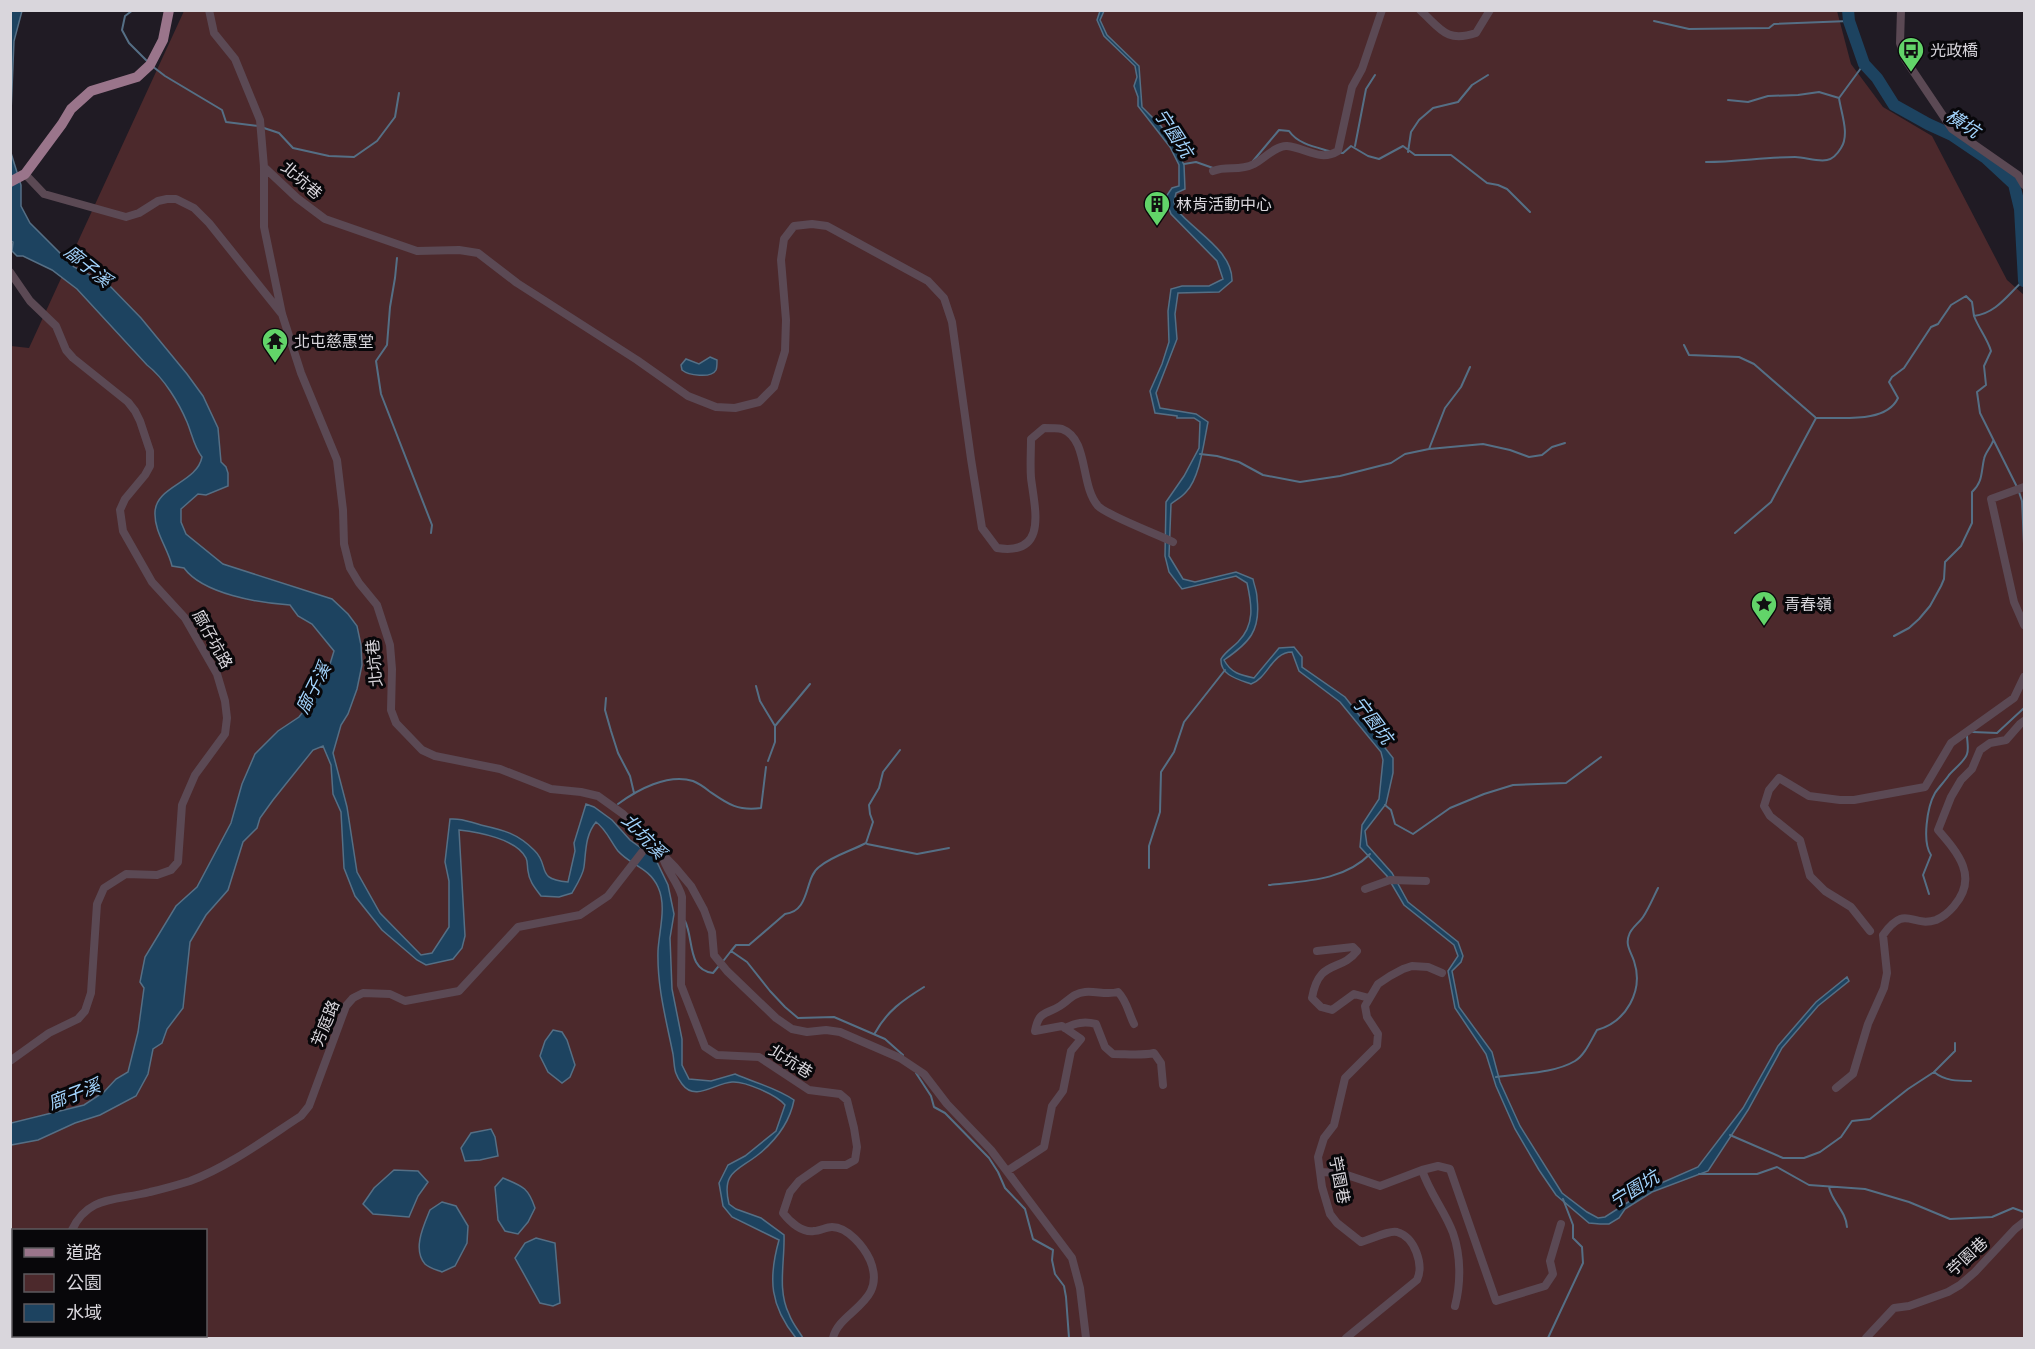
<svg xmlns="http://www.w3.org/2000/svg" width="2035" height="1349" viewBox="0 0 2035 1349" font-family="Mulish,'Noto Sans TC',sans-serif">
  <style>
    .green { fill: #4c292c; fill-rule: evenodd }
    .water { fill: #1d4360; stroke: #556f85; stroke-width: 1.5 }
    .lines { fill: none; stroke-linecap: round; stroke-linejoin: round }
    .stream { stroke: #556f85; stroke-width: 2 }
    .river { stroke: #1d4360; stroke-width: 12 }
    .minor { stroke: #5b4954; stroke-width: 8 }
    .major { stroke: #9a758b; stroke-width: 10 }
    .labels { text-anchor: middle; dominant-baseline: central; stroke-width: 6; stroke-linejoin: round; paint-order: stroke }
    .poi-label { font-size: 16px; fill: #d9d6dc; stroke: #08070a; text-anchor: start }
    .street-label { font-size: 16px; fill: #d9d6dc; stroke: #08070a }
    .water-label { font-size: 18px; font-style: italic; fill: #a2d3fc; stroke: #08070a }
  </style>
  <rect width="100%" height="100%" fill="#201b24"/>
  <!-- green -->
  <path class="green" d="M 184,11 L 1837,11 L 1851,64 L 1883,107 L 1932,136 L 2007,280 L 2024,295 L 2024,1338 L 11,1338 L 11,346 L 29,348 ZM 14,1230 L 206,1230 L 206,1336 L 14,1336 Z"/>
  <!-- water -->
  <path class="water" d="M 11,10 L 22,11 L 14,41 L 11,112 Z
    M 1100,11 L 1104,11 L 1100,20 L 1107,35 L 1139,66 L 1142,107 L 1161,126 L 1179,154 L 1184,165 L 1185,189 L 1176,193 L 1174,202 L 1177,210 C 1194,231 1233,251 1232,281 L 1219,292 L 1178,293 L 1175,314 L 1177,339 L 1156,393 L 1160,408 L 1196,414 L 1208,422 C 1204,441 1200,478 1186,492 C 1182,497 1176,500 1171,504 L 1169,556 L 1183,579 L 1195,582 L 1236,572 L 1253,579 C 1254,585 1257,591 1257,598 C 1261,631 1249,643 1224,660 C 1231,673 1240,675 1254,678 L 1279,648 L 1294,647 L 1302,657 L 1302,667 L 1345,697 L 1393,758 L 1393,773 L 1386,804 L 1365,831 L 1367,845 L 1392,873 L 1408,902 L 1458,942 L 1463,956 L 1461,962 L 1452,971 L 1459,1007 L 1492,1052 L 1500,1082 L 1520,1126 L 1562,1193 L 1587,1212 L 1598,1218 L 1605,1217 L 1650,1188 L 1698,1167 L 1743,1108 L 1778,1046 L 1816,1002 L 1847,977 L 1849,981 L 1818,1006 L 1782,1048 L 1748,1110 L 1708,1171 L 1652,1192 L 1625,1209 L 1619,1218 L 1609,1224 L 1600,1224 L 1589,1223 L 1556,1195 L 1539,1170 L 1515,1129 L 1496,1086 L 1486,1054 L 1455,1008 L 1448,971 L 1458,956 L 1454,945 L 1404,905 L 1387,876 L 1360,847 L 1362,825 L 1379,799 L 1383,760 L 1381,752 L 1340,702 L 1299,671 L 1292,652 C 1272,652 1268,678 1251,684 C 1237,679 1220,675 1221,659 C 1225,652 1232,648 1238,642 C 1255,625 1252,605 1247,583 L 1236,576 L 1182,589 L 1169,572 L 1165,556 L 1166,502 L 1184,476 L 1199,448 L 1200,422 L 1194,418 L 1177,418 L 1177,416 L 1155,413 L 1150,391 L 1162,364 L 1169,342 L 1168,311 L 1171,289 L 1182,286 L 1209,286 L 1223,279 L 1217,261 L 1171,214 L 1165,198 L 1172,188 L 1179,186 L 1179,165 L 1170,147 L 1138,106 L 1138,97 L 1134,86 L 1137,77 L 1135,66 L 1104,36 L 1097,20 Z
    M 10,128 L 11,153 L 21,185 L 21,206 L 30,223 L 74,267 L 108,284 L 141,318 L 187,374 L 203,396 L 218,428 L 221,462 L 226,467 L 228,473 L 228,486 L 206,495 L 198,494 L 181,509 L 181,522 L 186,534 L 223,564 L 332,599 L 348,614 L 357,626 L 361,645 L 362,665 L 357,689 L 348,714 L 341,725 L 333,753 L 347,807 L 357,872 L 380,913 L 421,955 L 432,953 L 449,927 L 449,881 L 445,862 L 450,819 C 463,818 469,822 481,825 C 503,830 517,833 534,850 C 551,866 534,879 568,882 L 575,851 L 574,843 L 586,804 L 594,807 L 612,820 L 630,840 L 655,858 L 668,885 L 674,914 L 670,938 L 672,989 L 682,1039 L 682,1065 L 689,1079 L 711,1081 L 735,1074 C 755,1083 775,1087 794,1100 C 790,1121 776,1140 759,1154 C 738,1171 721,1171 729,1204 L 736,1209 L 761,1218 L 784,1235 C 785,1261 777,1290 789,1314 C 792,1323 799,1331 803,1338 L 796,1338 C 770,1306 768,1279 779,1240 L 732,1217 L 723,1206 L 719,1183 L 728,1165 L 745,1156 L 776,1131 L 785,1105 C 777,1095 745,1081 732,1082 C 715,1083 695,1102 682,1084 C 673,1072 675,1067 673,1054 C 666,1019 657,987 658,951 C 659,931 667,906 658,887 C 649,867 630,865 618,851 C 611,842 606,829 596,822 C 585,835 586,852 584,867 C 583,875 576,886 572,893 L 559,897 L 541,896 C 535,888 529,881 528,871 C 527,866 528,862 526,858 C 517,839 478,832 459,830 L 465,936 L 462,948 L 453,959 L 426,965 L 417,960 L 382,930 L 355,896 L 344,868 L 341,812 L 333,794 L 331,765 L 323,746 L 313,750 L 273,800 L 260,818 L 257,828 L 243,842 L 228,890 L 206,915 L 190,942 L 183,1008 L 167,1029 L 162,1043 L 153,1049 L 148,1074 L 136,1096 L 100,1115 L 75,1123 L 38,1140 L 11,1145 L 11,1123 L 84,1105 L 104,1092 L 116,1079 L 128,1072 L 138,1032 L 144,988 L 140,982 L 145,957 L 176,906 L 197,887 L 231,823 L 242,784 L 255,754 L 278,731 L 299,717 L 311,702 L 330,664 L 334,651 L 312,624 L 298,616 L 290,605 C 259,603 203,594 184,568 L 172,566 C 168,548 154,532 155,512 C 156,486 197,483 202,457 C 194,447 192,434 187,422 C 179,403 164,378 147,365 L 77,289 L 52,270 L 23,256 L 17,256 L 12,251 L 13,242 L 10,240 Z
    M 710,357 L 717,360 C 717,362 717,368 716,370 C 711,379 688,375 682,370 L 681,365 L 686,359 L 699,364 Z
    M 553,1030 L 562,1032 L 567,1040 L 575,1065 L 570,1077 L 562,1083 L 548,1072 L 540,1056 L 545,1041 Z
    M 491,1129 L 495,1137 L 498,1156 L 480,1160 L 465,1161 L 461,1148 L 471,1133 Z
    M 394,1170 L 418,1171 L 428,1182 L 418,1196 L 409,1217 L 373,1214 L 363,1204 L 374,1188 Z
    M 503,1178 C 522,1186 528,1187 535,1208 L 528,1222 L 518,1234 L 505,1231 L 498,1220 L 495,1187 Z
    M 442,1202 L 456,1206 L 468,1226 L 467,1243 L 455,1266 L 442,1272 C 437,1270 429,1268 425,1264 C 412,1249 424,1225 430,1210 Z
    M 536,1238 L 555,1243 L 560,1303 L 553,1306 L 540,1303 L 515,1258 L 525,1243 Z"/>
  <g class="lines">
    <!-- stream -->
    <path class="stream" d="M 133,10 L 125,16 L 122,30 L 129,43 L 148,62
      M 1654,21 L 1689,29 L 1769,28 L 1774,24 L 1849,21
      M 152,66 L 165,76 L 222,110 L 226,122 L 259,126
      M 1728,100 L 1748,102 L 1768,96 L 1798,95 L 1819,92 L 1839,98 L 1864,64
      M 264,128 L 279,133 L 293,148 L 329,156 L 354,157 L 377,141 L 395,117 L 399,93
      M 1355,146 L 1366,89 L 1375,75
      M 1408,152 L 1411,132 L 1419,120 L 1433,108 L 1458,102 L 1472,85 L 1488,75
      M 1340,153 L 1343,153 L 1351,146 L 1368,156 L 1379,159 L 1403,146 L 1415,155 L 1451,155 L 1487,183 L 1498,185 L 1507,189 L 1530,212
      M 1253,161 L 1279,130 L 1289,131 C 1298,144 1315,147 1329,151
      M 1706,162 C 1737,162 1765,157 1795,157 C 1805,157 1817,162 1827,160 C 1833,159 1838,153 1841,148 C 1850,134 1841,113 1839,98
      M 1184,164 L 1196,162 L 1213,168
      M 397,258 L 395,278 L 390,307 L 387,345 L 376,361 L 381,394 L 432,525 L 431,533
      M 1974,316 C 1979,329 1987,338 1991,351 L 1984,366 L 1986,385 L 1977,392 L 1980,413 L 2017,487
      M 1684,345 L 1689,355 L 1739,357 L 1754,364 L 1815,417
      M 1429,449 L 1445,408 L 1461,387 L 1470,367
      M 1200,454 L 1217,456 L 1239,462 L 1263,475 L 1300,482 L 1340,476 L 1391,463 L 1405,454 L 1429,449 L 1483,444 L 1510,450 L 1529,457 L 1542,455 L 1552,447 L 1565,443
      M 2019,492 L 2022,501 L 2024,544
      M 1735,533 L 1771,502 L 1816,418 C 1840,417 1886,424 1898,398 L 1889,382 L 1892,377 L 1904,368 L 1931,327 L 1938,324 L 1951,305 L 1966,296 L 1972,302 L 1974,316 C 1997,313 2008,294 2024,280
      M 1894,636 L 1909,628 L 1919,619 L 1930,606 L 1941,586 L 1944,579 L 1945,562 L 1961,546 L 1972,523 L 1972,492 C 1983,482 1981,472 1984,459 C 1985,453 1991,447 1993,441
      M 756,686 L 760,701 L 775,726
      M 606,698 L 605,710 L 611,731 L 618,753 L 630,776 L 634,793
      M 1973,732 L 1997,733 L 2024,708
      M 768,761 L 775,742 L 775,726 L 810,684
      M 618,804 C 637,790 668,773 693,781 C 698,783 704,787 709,791 C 728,804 737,811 761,808 L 766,767
      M 1385,805 L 1391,810 L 1395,824 L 1413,834 L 1450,808 L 1484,794 L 1513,785 L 1566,783 L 1601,757
      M 867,844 L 917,854 L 949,848
      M 1149,868 L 1149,846 L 1160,812 L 1161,772 L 1174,752 L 1184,722 L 1225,670
      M 1269,885 C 1304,881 1344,881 1370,854
      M 1929,894 L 1923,875 L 1931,855 C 1922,842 1927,807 1935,793 C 1939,787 1945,781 1949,775 C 1954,769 1965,761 1967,754 C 1969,749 1967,741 1967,735
      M 685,921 C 694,939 687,970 713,973 L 718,967
      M 731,951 L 736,945 L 749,945 L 785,914 C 811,911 804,878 819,867 C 832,856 851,851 866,843 L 873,822 L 870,814 L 869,805 L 879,788 L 883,772 L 900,750
      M 724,960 L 731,951 L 747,962 L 770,991 L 785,1007 L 798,1018 L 834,1017 L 885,1039 L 903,1055
      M 875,1033 C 887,1011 903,1000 924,987
      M 1934,1072 C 1945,1081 1957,1081 1971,1081
      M 916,1073 L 931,1096 L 934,1107 L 945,1113 L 989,1158 L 998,1172 L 1005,1188 L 1025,1209 L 1033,1239 L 1053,1250 L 1052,1260 L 1055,1274 L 1064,1286 L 1066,1297 L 1069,1338
      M 1496,1077 C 1520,1073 1553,1074 1575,1061 C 1585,1055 1591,1040 1597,1030 C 1626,1022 1644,991 1634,961 C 1631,952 1625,945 1629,935 C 1631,928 1639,923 1643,917 C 1649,908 1653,898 1658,888
      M 1730,1135 L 1783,1158 L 1804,1158 L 1820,1152 L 1841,1137 L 1852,1121 L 1870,1119 L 1908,1089 L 1934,1072 L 1955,1051 L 1955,1043
      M 1699,1174 L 1757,1174 L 1777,1167 L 1809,1185 L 1865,1189 L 1909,1202 L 1950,1219 L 1992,1217 L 2013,1208 L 2024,1212
      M 1829,1187 C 1832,1202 1846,1211 1847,1227
      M 1548,1338 L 1583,1263 L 1582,1247 L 1573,1238 L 1573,1225 L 1563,1199"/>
    <!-- river -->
    <path class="river" d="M 1848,10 L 1849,21 L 1864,64 L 1877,78 L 1894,105 L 1928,124 L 1952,135 L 1986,158 L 2014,184 L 2020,209 L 2024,281"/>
    <!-- minor -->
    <path class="minor" d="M 209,10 L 214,33 L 235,59 L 260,120 L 264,167 L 264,227 L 282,314 L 301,373 L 337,460 L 343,510 L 344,544 L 350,568 L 359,583 L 377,605 L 390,645 L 392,669 L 391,710 L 396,723 L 422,750 L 435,756 L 500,769 L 551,789 L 581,792 L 598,796 L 623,814 L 675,867 L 691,886 L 704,910 L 712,932 L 714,955 L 727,971 L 776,1018 L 792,1029 L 807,1032 L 826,1030 L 840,1032 L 900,1058 L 924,1074 L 947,1104 L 991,1150 L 1072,1258 L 1080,1288 L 1086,1338
      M 1420,10 C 1441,29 1446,43 1476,33 L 1490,10
      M 1901,10 L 1900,43 L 1905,59 L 1952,129 L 2018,175 L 2024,185
      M 264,167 L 297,198 L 325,219 L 417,251 L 459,250 L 478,253 L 517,283 L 637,360 L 688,396 L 716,407 L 735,408 L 759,402 L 774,387 L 785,351 L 786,320 L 781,260 L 784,239 L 794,226 L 812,224 L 827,226 L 928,281 L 944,298 L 952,322 L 971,459 L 982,528 L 997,548 C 1048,556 1035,510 1031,478 C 1030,465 1031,452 1031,439 L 1044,428 C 1050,428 1057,428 1062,429 C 1089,439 1080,486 1098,506 C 1108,516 1157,534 1173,542
      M 1213,171 C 1228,165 1238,172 1254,164 C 1264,159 1276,145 1287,146 C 1306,148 1320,162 1338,151 L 1352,87 L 1362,69 L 1382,10
      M 25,174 L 44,194 L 126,217 L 139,213 L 158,201 L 167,199 L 176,199 L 194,208 L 209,223 L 281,313
      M 10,272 L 30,301 L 56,326 L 66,350 L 73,358 L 128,402 L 135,411 L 140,421 L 150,451 L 150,466 L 145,475 L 125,499 L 120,510 L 123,531 L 152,582 L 185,618 L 217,674 L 225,701 L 227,718 L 225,734 L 195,775 L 182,805 L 178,862 L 171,870 L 157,875 L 126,874 L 104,888 L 97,904 L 91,993 L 85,1011 L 78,1019 L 49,1033 L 10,1061
      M 2024,487 L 1991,499 L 2014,602 L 2024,625
      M 662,854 C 665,870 678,881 682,897 L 681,985 L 705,1047 L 717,1055 L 759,1057 L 809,1090 L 840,1094 L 847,1100 L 854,1128 L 857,1147 L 855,1160 L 846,1165 L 822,1165 L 799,1181 L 790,1192 L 783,1213 C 790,1222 802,1233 814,1231 C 820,1231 826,1227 832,1227 C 848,1227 864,1247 870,1260 C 888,1303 839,1310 833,1338
      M 1365,889 L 1390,880 L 1426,881
      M 1870,931 L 1851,907 L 1825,891 L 1810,876 L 1800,840 L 1770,816 L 1764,806 L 1769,790 L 1779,778 L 1809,796 L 1840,800 L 1854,800 L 1925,787 L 1951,743 L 2014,698 L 2024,677
      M 1317,951 L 1353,947 L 1357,951 C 1340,973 1319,958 1312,998 L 1321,1007 L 1332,1010 L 1354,994 L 1369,998
      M 1065,1028 C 1076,1023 1084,1021 1096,1024 L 1105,1047 L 1113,1054 C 1127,1054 1141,1056 1154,1053 L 1161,1063 L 1163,1085
      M 1836,1088 L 1853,1074 L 1868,1024 L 1884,988 L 1887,973 L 1883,935 C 1906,903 1911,928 1936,920 C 1943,917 1949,912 1954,906 C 1979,877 1958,853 1938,830 L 1951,797 L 1961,780 L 1972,769 L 1980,750 L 1990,743 L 2006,740 L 2020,724 L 2024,721
      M 1422,1170 C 1430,1194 1445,1211 1453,1233 C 1461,1256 1461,1283 1455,1306
      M 1007,1171 L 1044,1147 L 1052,1106 L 1063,1091 L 1071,1051 L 1081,1039 L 1062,1026 L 1035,1031 C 1039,1010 1046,1015 1060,1006 C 1069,1000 1074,993 1085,992 C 1096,991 1107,995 1118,992 C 1127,1001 1128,1012 1134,1024
      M 1320,1172 L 1341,1173 L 1380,1186 L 1422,1170 L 1438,1166 L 1450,1169 L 1496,1301 L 1545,1286 L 1553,1274 L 1550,1261 L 1561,1224
      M 72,1230 C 88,1195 117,1201 150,1192 C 163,1189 177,1185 190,1181 C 228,1167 267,1138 301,1116 L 309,1106 L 346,1006 L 353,998 L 363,993 L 390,994 L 405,1001 L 459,991 L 518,927 L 580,915 L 608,896 L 650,842
      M 60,1336 L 60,1338
      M 1346,1338 L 1417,1280 C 1424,1265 1415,1237 1397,1232 C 1389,1230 1370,1240 1361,1242 L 1337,1223 L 1330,1214 L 1322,1187 L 1318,1157 L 1324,1138 L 1334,1125 L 1345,1078 L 1377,1046 L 1378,1034 L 1367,1017 L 1365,1006 L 1378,984 L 1390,976 L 1403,969 L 1412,966 L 1428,967 L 1442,973
      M 1866,1338 L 1894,1308 L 1909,1306 L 1948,1292 L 1960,1285 L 1975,1272 L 2015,1229 L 2024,1222"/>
    <!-- major -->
    <path class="major" d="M 10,182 L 25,174 L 62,124 L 71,109 L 91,91 L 137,77 L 150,65 L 163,40 L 169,10"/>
  </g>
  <!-- icons -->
  <defs>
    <g id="bus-pin" transform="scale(1.35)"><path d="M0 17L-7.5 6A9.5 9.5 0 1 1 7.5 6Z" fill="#62d469" stroke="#08070a"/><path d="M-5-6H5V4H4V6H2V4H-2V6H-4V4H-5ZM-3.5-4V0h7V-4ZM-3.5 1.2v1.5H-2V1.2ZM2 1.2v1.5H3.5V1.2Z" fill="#111"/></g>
    <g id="building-pin" transform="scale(1.35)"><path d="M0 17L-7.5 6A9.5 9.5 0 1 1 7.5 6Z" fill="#62d469" stroke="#08070a"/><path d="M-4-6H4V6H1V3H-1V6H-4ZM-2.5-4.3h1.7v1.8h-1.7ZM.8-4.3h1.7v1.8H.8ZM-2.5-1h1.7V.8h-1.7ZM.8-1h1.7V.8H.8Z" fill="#111"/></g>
    <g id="temple-pin" transform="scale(1.35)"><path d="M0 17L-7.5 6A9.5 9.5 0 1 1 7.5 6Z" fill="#62d469" stroke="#08070a"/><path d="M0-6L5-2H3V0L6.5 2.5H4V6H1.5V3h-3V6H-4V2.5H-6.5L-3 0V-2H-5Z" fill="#111"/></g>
    <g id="sight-pin" transform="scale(1.35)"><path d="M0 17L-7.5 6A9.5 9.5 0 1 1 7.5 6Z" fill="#62d469" stroke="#08070a"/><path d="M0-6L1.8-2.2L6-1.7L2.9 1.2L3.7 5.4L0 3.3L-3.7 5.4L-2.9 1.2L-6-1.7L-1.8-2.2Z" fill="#111"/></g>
  </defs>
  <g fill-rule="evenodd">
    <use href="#bus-pin" x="1911" y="50"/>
    <use href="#building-pin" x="1157" y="204"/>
    <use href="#temple-pin" x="275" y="341"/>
    <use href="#sight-pin" x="1764" y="604"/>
  </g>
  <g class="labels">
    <!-- poi labels -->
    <g class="poi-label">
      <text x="1930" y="50">光政橋</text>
      <text x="1176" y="204">林肯活動中心</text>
      <text x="294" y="341">北屯慈惠堂</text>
      <text x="1784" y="604">青春嶺</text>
    </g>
    <!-- street labels -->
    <g class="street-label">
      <text transform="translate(302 180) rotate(41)">北坑巷</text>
      <text transform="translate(213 639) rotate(61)">廍仔坑路</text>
      <text transform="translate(374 663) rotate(-95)">北坑巷</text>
      <text transform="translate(325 1023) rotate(-68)">芳庭路</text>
      <text transform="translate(791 1061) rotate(32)">北坑巷</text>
      <text transform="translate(1340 1180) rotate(79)">苧園巷</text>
      <text transform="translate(1967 1256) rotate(-43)">苧園巷</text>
    </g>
    <!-- water labels -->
    <g class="water-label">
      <text transform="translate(1963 123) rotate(33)">橫坑</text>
      <text transform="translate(1174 133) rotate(57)">宁園坑</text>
      <text transform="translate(88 266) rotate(39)">廍子溪</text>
      <text transform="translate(313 688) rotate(-63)">廍子溪</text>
      <text transform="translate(1373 720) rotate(53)">宁園坑</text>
      <text transform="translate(644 836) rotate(46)">北坑溪</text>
      <text transform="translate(74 1094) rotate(-21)">廍子溪</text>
      <text transform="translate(1634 1189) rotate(-32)">宁園坑</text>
    </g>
  </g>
  <!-- border -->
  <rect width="2035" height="1349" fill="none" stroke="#d9d6dc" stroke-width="24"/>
  <!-- legend -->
  <rect x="12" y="1229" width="195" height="108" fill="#08070a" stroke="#5c5a5e" stroke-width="1.5"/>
  <rect x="24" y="1248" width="30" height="9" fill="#9a758b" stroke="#5c5a5e" stroke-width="1.5"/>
  <text x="66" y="1259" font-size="18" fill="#d9d6dc">道路</text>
  <rect x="24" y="1274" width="30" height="18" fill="#4c292c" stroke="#5c5a5e" stroke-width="1.5"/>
  <text x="66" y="1289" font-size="18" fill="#d9d6dc">公園</text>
  <rect x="24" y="1304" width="30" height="18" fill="#1d4360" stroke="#5c5a5e" stroke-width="1.5"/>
  <text x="66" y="1319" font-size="18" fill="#d9d6dc">水域</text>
</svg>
